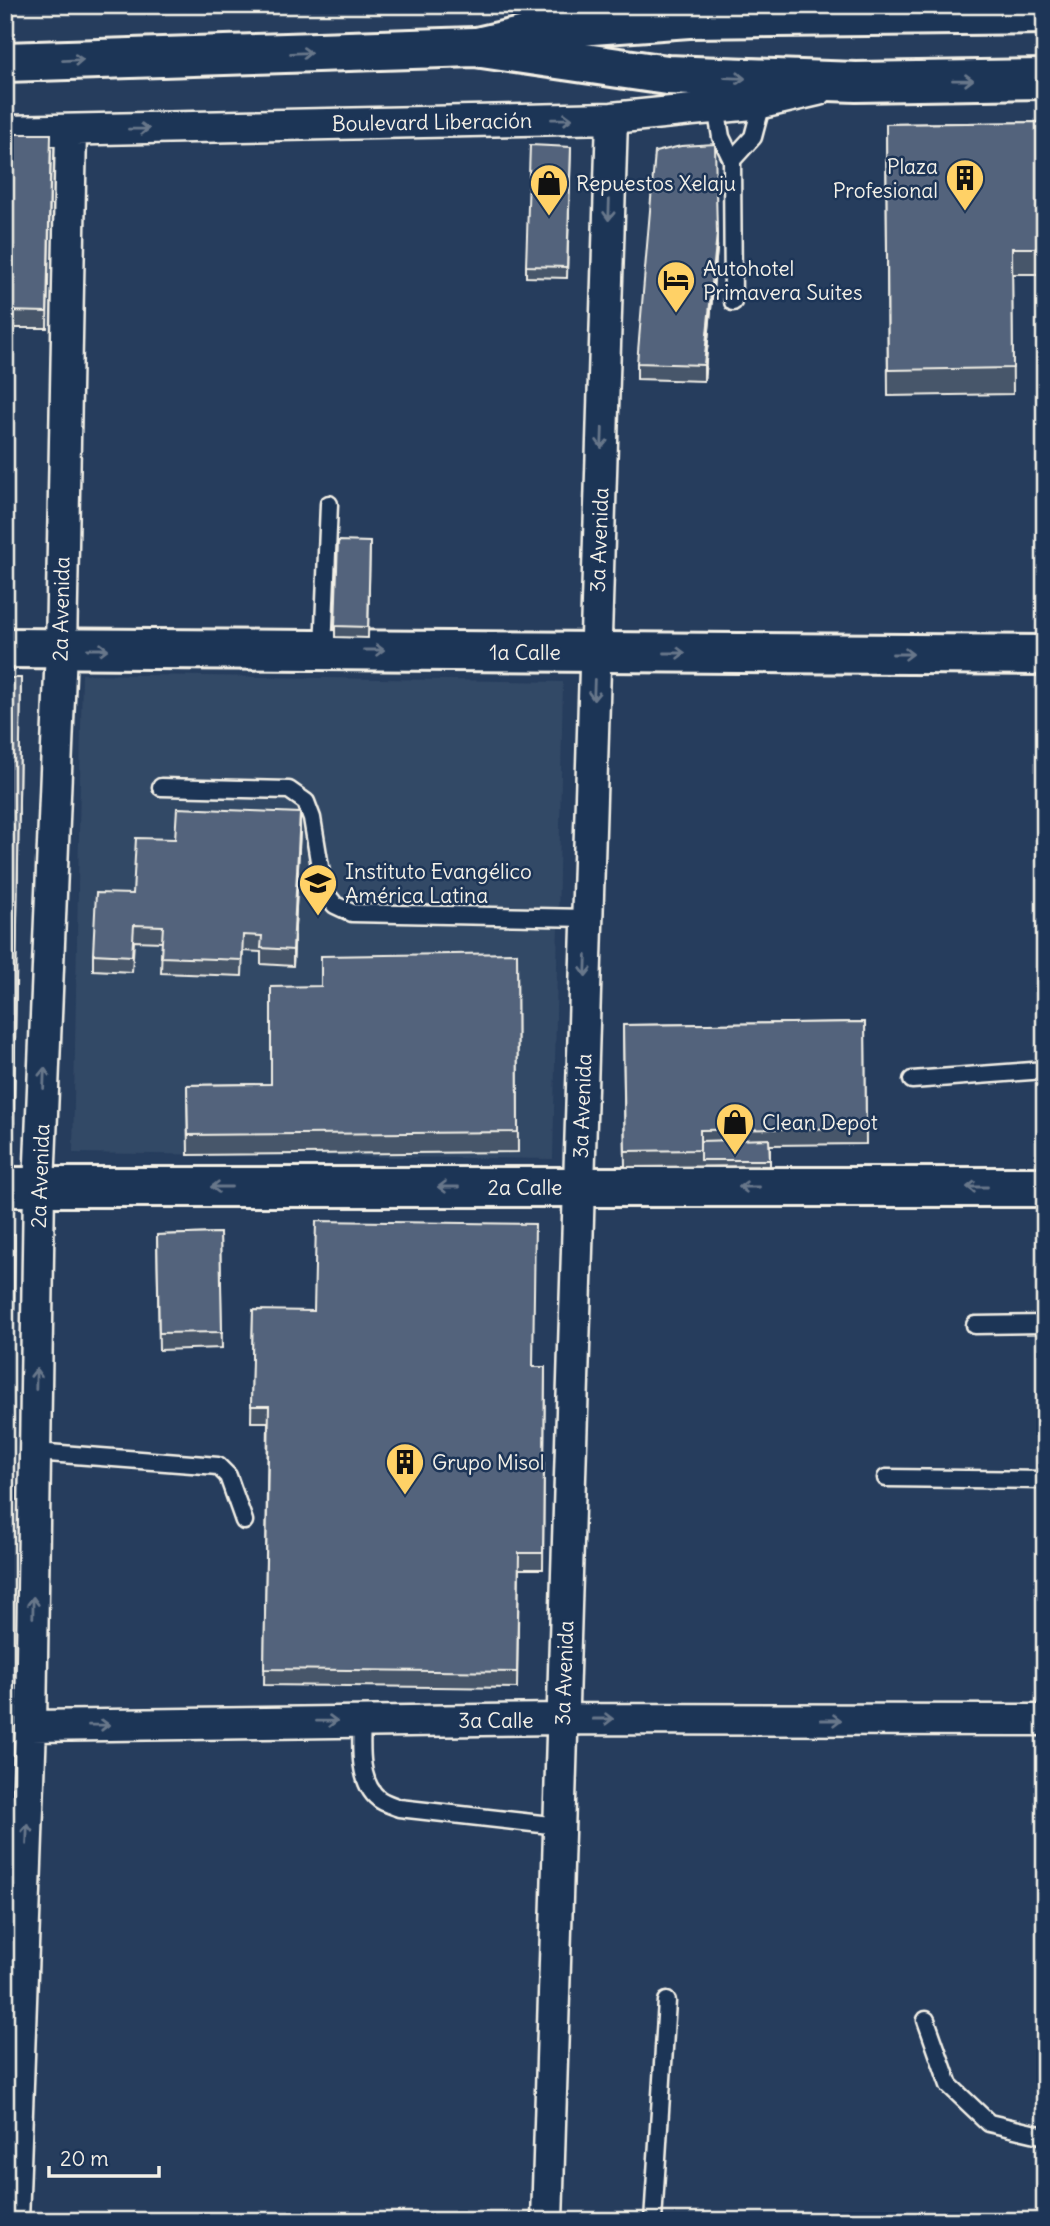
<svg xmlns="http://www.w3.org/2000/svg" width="1050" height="2226" viewBox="0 0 1050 2226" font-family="Delius,sans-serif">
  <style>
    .built { fill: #334966 }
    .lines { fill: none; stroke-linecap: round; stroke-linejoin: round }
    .service-casing { stroke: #f4f1e8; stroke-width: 21 }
    .minor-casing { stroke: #f4f1e8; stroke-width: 35 }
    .tertiary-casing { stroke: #f4f1e8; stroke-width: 44 }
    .secondary-casing { stroke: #f4f1e8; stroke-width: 44 }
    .trunk-casing { stroke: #f4f1e8; stroke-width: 44 }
    .service { stroke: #1d3557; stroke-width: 16 }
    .minor { stroke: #1d3557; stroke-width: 30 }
    .tertiary { stroke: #1d3557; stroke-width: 38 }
    .secondary { stroke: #1d3557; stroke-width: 38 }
    .trunk { stroke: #1d3557; stroke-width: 38 }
    .wall { fill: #47566a; stroke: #f4f1e8; stroke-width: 2 }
    .shaded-wall { fill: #394656; stroke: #f4f1e8; stroke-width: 2 }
    .building { fill: #52647b; stroke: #f4f1e8; stroke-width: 2 }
    .oneway { stroke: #68778a }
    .labels { text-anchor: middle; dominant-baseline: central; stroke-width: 5; stroke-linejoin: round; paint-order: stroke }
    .street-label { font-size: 21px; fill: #f4f1e8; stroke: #1d3557 }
    .poi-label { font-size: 21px; fill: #f4f1e8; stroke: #1d3557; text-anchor: start }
  </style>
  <rect width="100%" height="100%" fill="#263d5d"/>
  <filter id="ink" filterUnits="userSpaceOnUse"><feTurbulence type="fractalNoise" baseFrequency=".0143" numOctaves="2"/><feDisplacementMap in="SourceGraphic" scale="14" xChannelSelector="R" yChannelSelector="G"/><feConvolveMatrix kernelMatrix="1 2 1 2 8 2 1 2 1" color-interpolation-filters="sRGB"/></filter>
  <g filter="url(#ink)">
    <!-- built -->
    <path class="built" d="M 82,674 L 563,682 L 553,1159 L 73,1153 Z"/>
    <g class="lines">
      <!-- service casing -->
      <g class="service-casing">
        <path id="service" d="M 716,107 L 721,137 L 732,160
          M 733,302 L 732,160 L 753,137 L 762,103
          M 323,650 L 329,504
          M 161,787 L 289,790 L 306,802 L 312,818 L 324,891 L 335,905 L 352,913 L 587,918
          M 912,1080 L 1045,1070
          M 975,1325 L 1045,1324
          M 35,1452 L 218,1466 L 228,1476 L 244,1521
          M 886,1478 L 1045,1480
          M 362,1721 C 361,1744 358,1783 379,1799 C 384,1803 392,1805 399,1808 L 559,1826
          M 926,2020 L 949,2085 L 989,2123 L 1045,2136
          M 653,2221 L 667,2001"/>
      </g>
      <!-- minor casing -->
      <g class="minor-casing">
        <path id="minor" d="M 5,131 L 612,118 L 762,103 L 818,90
          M 31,1726 L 562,1719 L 1045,1720
          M 13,2221 L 31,1726 L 39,1187 L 61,649 L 71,130
          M 547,2221 L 612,118"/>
      </g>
      <!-- tertiary casing -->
      <g class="tertiary-casing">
        <path id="tertiary" d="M 5,648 L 1045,655
          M 5,1187 L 1045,1187"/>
      </g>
      <!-- secondary casing -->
      <g class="secondary-casing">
        <path id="secondary" d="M 477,47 L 564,27 L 689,18 L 1045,14"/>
      </g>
      <!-- trunk casing -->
      <g class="trunk-casing">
        <path id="trunk" d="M 5,62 L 475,47 L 667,75 L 856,82 L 1045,79"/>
      </g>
      <!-- service -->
      <use href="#service" class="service"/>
      <!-- minor -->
      <use href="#minor" class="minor"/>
      <!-- tertiary -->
      <use href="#tertiary" class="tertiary"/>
      <!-- secondary -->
      <use href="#secondary" class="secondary"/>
      <!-- trunk -->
      <use href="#trunk" class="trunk"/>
    </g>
    <!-- wall -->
    <path class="wall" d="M 1045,122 L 1045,274 L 1012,274 L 1013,394 L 888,396 L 886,124 Z
      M 5,134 L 51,150 L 47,328 L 5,328 Z
      M 571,147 L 567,278 L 526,277 L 526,266 Z
      M 717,249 L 704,381 L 637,379 L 637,363 Z
      M 370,542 L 368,638 L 335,637 L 335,626 Z
      M 5,678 L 21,678 L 13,1174 L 5,1174 Z
      M 300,829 L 293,966 L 261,964 L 261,952 L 243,951 L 242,976 L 161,973 L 162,942 L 134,941 L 132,972 L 93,970 L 93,954 L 133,894 L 175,839 Z
      M 517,953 L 518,1152 L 188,1155 L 187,1085 L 271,1084 L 321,986 Z
      M 865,1022 L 866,1144 L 770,1145 L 770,1166 L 625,1167 L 623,1025 Z
      M 220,1233 L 222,1348 L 159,1350 L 157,1235 Z
      M 5,1234 L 15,1234 L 14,1318 L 5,1318 Z
      M 253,1310 L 533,1367 L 545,1367 L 543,1569 L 519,1569 L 517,1688 L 264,1685 L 268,1422 L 251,1422 Z"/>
    <!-- shaded-wall -->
    <path class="shaded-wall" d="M 717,233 L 717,249 L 704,381 L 704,365 Z
      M 300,813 L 300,829 L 293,966 L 293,950 Z"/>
    <!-- building -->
    <path class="building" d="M 1045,122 L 1045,248 L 1012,248 L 1013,368 L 888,370 L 886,124 Z
      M 5,134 L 51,134 L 47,312 L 5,311 Z
      M 715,144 L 717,233 L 704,365 L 637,363 L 655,152 L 681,146 Z
      M 530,145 L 571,147 L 567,267 L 526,266 Z
      M 338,541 L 370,542 L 368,627 L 335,626 Z
      M 5,678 L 21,678 L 13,1158 L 5,1158 Z
      M 177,808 L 300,813 L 293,950 L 261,948 L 262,936 L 243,935 L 242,960 L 161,957 L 163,926 L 134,925 L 132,956 L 93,954 L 96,893 L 133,894 L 136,838 L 175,839 Z
      M 517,953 L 518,1132 L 188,1135 L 187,1085 L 271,1084 L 271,987 L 321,986 L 321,956 Z
      M 865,1022 L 866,1128 L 700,1130 L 700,1150 L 625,1151 L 623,1025 Z
      M 769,1139 L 770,1160 L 700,1160 L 700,1141 Z
      M 316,1221 L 535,1224 L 533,1367 L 545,1367 L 543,1553 L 519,1553 L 517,1672 L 264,1669 L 269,1406 L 251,1406 L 253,1310 L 314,1311 Z
      M 220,1233 L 222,1332 L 159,1333 L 157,1235 Z
      M 5,1234 L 15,1234 L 14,1306 L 5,1306 Z"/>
    <!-- one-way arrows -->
    <defs><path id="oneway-shaft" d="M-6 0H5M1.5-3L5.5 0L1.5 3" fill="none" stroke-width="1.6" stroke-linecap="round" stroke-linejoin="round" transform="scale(1.75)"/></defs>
    <g class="oneway">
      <use href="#oneway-shaft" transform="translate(301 53) rotate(-2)"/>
      <use href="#oneway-shaft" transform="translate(73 60) rotate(-3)"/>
      <use href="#oneway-shaft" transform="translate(735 78) rotate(2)"/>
      <use href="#oneway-shaft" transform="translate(963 80) rotate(-1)"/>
      <use href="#oneway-shaft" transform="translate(562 119) rotate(-1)"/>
      <use href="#oneway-shaft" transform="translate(139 129) rotate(-1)"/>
      <use href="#oneway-shaft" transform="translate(609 210) rotate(92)"/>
      <use href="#oneway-shaft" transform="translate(602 438) rotate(92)"/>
      <use href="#oneway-shaft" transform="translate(98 649)"/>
      <use href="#oneway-shaft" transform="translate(374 650)"/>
      <use href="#oneway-shaft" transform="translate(675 653)"/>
      <use href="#oneway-shaft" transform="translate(903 654)"/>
      <use href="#oneway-shaft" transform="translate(594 690) rotate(92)"/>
      <use href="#oneway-shaft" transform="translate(586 966) rotate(92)"/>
      <use href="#oneway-shaft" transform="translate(44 1078) rotate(-88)"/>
      <use href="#oneway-shaft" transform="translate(221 1187) rotate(-180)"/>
      <use href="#oneway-shaft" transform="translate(448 1187) rotate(-180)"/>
      <use href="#oneway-shaft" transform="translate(749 1187) rotate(-180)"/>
      <use href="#oneway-shaft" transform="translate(977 1187) rotate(-180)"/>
      <use href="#oneway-shaft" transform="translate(36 1379) rotate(-89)"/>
      <use href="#oneway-shaft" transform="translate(33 1607) rotate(-89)"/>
      <use href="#oneway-shaft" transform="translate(603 1719)"/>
      <use href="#oneway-shaft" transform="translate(831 1720)"/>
      <use href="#oneway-shaft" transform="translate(327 1721) rotate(-1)"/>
      <use href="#oneway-shaft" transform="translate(99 1725) rotate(-1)"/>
      <use href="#oneway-shaft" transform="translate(27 1834) rotate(-88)"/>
    </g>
  </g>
  <!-- icons -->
  <defs>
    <g id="building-pin" transform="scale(2.0125)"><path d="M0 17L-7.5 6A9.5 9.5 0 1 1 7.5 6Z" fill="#ffd166" stroke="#1d3557"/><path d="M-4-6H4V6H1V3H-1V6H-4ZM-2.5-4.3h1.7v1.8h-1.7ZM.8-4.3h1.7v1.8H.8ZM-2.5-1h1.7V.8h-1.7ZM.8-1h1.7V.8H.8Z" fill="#111"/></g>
    <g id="shop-pin" transform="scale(2.0125)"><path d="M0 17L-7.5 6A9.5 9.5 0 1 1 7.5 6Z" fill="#ffd166" stroke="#1d3557"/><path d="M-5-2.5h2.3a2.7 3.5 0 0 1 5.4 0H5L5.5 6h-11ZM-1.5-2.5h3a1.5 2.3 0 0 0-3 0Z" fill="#111"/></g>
    <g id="hotel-pin" transform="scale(2.0125)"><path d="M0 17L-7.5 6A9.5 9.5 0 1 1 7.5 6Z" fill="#ffd166" stroke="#1d3557"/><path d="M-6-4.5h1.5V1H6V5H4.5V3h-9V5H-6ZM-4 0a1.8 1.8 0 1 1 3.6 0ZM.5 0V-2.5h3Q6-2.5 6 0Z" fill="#111"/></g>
    <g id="school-pin" transform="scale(2.0125)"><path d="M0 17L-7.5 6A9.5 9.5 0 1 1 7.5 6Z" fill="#ffd166" stroke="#1d3557"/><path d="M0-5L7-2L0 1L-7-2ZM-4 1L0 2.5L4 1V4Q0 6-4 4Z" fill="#111"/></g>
  </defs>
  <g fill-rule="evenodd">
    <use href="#building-pin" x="965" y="178"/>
    <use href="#shop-pin" x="549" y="183"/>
    <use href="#hotel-pin" x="676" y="280"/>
    <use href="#school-pin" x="318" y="883"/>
    <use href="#shop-pin" x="735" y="1122"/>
    <use href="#building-pin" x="405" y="1462"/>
  </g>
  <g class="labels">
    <!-- street labels -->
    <g class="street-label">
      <text transform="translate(432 122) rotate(-1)">Boulevard Liberación</text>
      <text transform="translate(599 540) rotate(-88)">3a Avenida</text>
      <text transform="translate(61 609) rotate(-89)">2a Avenida</text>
      <text x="525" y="652">1a Calle</text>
      <text transform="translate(582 1106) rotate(-88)">3a Avenida</text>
      <text transform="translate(40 1176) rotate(-88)">2a Avenida</text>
      <text x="525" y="1187">2a Calle</text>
      <text transform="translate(564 1673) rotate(-88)">3a Avenida</text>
      <text x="496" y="1720">3a Calle</text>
    </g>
    <!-- poi labels -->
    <g class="poi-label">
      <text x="938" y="166" text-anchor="end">Plaza<tspan x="938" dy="24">Profesional</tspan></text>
      <text x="576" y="183">Repuestos Xelaju</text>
      <text x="703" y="268">Autohotel<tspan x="703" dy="24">Primavera Suites</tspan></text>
      <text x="345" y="871">Instituto Evangélico<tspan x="345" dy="24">América Latina</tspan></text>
      <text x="762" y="1122">Clean Depot</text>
      <text x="432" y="1462">Grupo Misol</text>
    </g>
  </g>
  <!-- margin -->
  <rect width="1050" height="2226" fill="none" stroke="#1d3557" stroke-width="28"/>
  <rect x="14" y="14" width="1022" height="2198" fill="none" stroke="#f4f1e8" stroke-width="2.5" filter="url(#ink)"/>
  <!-- scale -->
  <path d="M49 2166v10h110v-10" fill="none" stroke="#f4f1e8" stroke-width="3.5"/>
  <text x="60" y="2166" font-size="21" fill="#f4f1e8" stroke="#1d3557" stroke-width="5" paint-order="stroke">20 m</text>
</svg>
